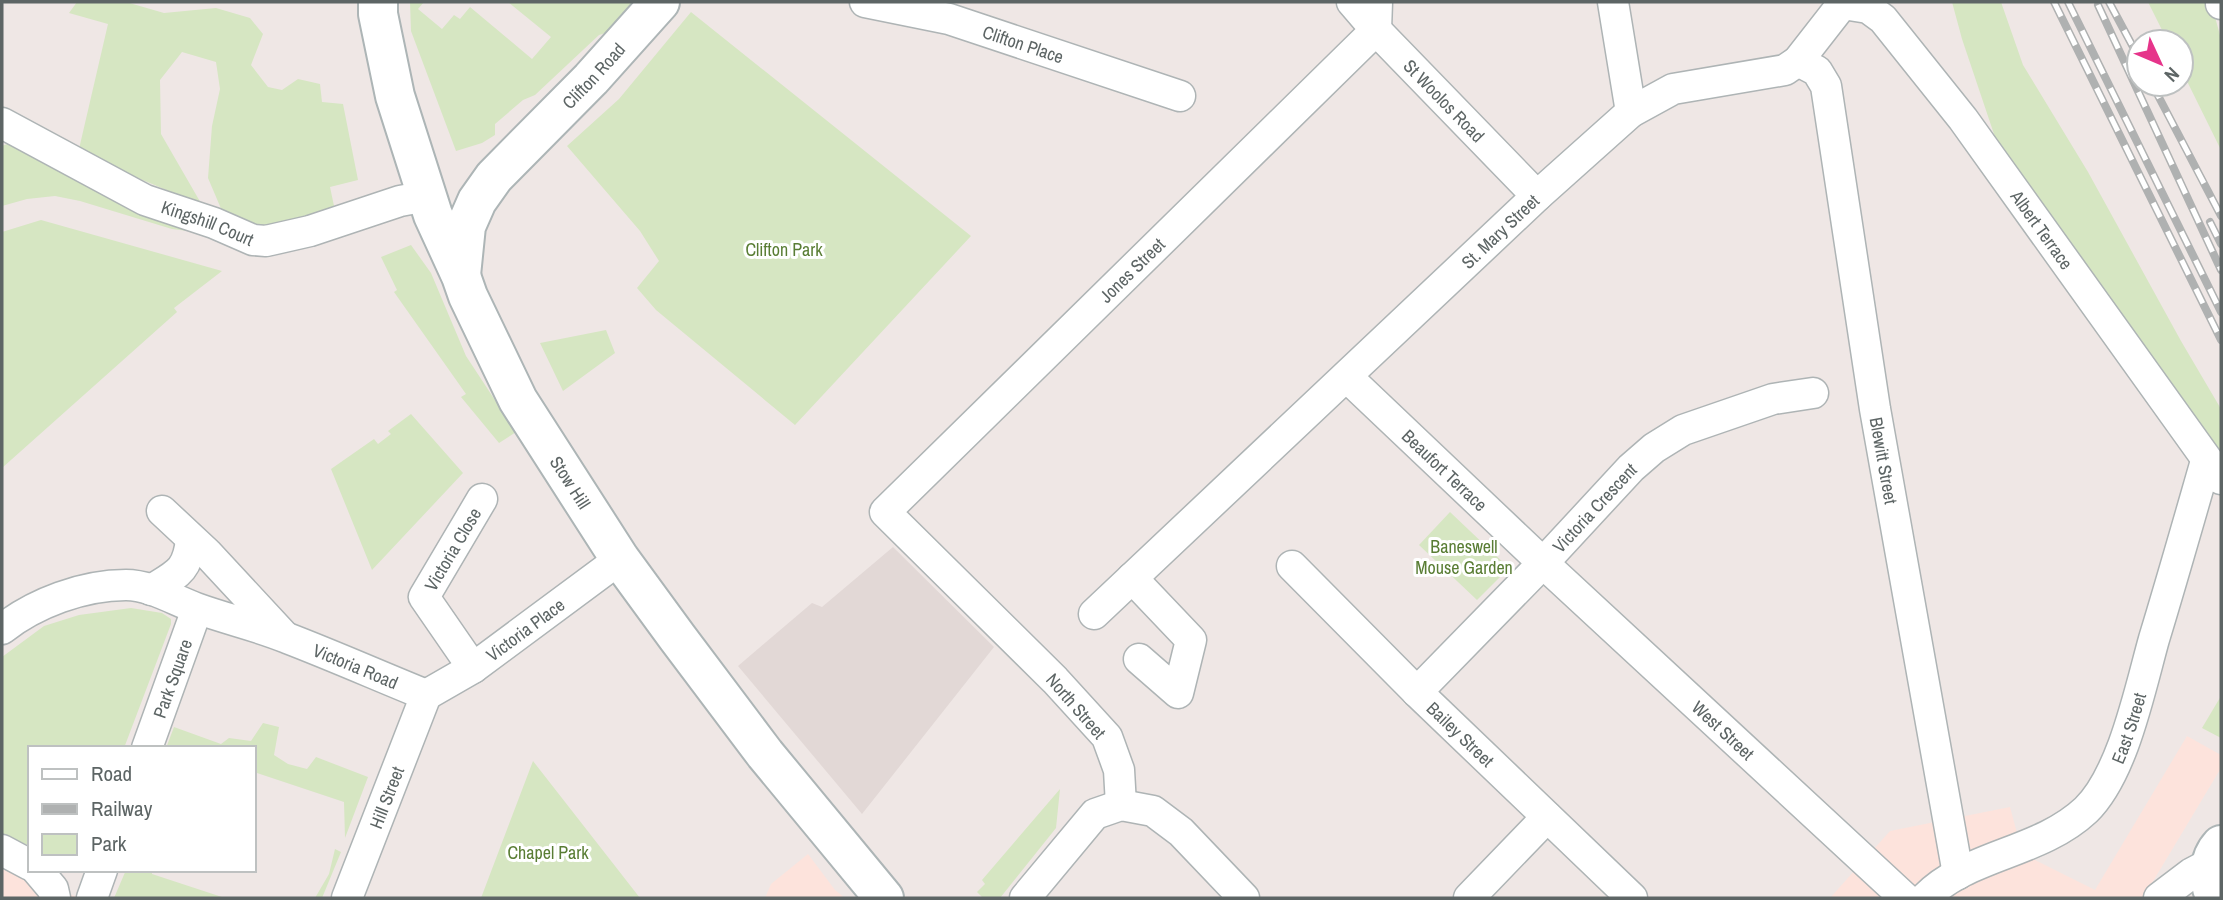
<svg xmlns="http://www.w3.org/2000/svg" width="2223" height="900" viewBox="0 0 2223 900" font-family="'Archivo Narrow',sans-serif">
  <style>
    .commercial { fill: #fde3dc }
    .education { fill: #e2d8d6 }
    .green { fill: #d6e6c2 }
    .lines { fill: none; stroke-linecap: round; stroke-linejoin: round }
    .street-casing { stroke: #aeb4b5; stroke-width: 33 }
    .secondary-casing { stroke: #adb5b6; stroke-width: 42 }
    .street { stroke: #fff; stroke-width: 30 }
    .secondary { stroke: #fff; stroke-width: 38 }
    .rail-casing { stroke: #afb1b1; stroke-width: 8 }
    .rail { stroke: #fff; stroke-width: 5; stroke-dasharray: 16; stroke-linecap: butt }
    .labels { text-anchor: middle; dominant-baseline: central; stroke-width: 6; stroke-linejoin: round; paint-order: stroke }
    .street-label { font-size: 18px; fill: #5d6565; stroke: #fff }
    .park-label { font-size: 18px; fill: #597d34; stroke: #fff }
  </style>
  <rect width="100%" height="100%" fill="#efe7e5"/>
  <!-- commercial -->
  <path class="commercial" d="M 2187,736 L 2221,755 L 2221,768 L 2143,898 L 1830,898 L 1890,831 L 2010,807 L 2024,859 L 2035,860 L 2095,890 Z
    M 808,854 L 835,890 L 845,898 L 765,898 L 771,884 Z
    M 2,869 L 77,897 L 76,898 L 2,898 Z"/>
  <!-- education -->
  <path class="education" d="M 893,547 L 994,647 L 862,814 L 738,666 L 812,603 L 822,607 Z"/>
  <!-- green -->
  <path class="green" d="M 77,2 L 126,2 L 164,13 L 216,8 L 250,18 L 263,34 L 251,65 L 268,87 L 282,90 L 298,79 L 320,84 L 322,102 L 343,104 L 358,180 L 330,187 L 337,220 L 288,237 L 225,218 L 208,178 L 212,126 L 220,89 L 216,62 L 182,52 L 160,80 L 161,134 L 202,205 L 126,173 L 79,149 L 108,24 L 69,13 Z
    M 410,2 L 424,2 L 418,9 L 442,29 L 454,15 L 460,19 L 470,7 L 532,59 L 551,37 L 508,2 L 632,2 L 615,30 L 599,35 L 535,95 L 523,100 L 495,124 L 495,135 L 482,143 L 456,151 L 411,31 Z
    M 1952,2 L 2001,2 L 2023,65 L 2088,172 L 2181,341 L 2221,409 L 2221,455 L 1996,140 L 1962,39 Z
    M 2148,2 L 2211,2 L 2221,39 L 2221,150 L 2181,69 L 2181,42 L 2168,42 Z
    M 691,12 L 971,236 L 795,425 L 656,310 L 637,288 L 659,261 L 640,231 L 567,146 L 619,99 Z
    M 15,141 L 196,232 L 172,229 L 80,201 L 55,196 L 27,199 L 2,206 L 2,146 Z
    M 41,220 L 222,271 L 174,308 L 177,312 L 2,468 L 2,232 Z
    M 411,245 L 431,273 L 466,356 L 516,432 L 499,443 L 461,397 L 466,394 L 394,292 L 397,290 L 381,257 Z
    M 606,330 L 615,353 L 563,391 L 540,343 Z
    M 411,414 L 463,473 L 372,570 L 331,469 L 374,439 L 378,444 L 391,434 L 388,431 Z
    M 1450,512 L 1509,568 L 1477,600 L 1419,545 Z
    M 131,608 L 162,613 L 171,619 L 171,624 L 124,748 L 30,748 L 30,846 L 2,834 L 2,657 L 44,626 L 79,615 Z
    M 2221,696 L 2221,738 L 2202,728 Z
    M 263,723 L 279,727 L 274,755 L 288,764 L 307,769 L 316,757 L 368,777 L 345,838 L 344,802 L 254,772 L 254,748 L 166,748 L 174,727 L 221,744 L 229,738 L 251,741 Z
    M 533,761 L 640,898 L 481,898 Z
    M 1060,789 L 1056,828 L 1000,898 L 983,898 L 977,892 L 985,884 L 982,880 Z
    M 335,849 L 341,852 L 322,898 L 315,898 L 329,874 Z
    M 126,870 L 152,870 L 152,874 L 225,898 L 114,898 Z"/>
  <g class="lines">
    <!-- street casing -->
    <g class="street-casing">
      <g id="street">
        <path id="s1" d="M 865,2 L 949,19 L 1180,96"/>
        <path id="s2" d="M 1352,2 L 1376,30 L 1537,196"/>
        <path d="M 1613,2 L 1631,112"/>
        <path d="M 2221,2 L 2221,4"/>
        <path id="s3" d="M 1843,4 L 1868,8 L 1883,19 L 1963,119 L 2221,479"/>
        <path id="s4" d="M 1798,61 L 1817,71 L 1826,86 L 1875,409 L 1958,874"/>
        <path id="s5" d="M 2,123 L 145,200 L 214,223 L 253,240 L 266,241 L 310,231 L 400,201 L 427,196"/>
        <path id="s6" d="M 1347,377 L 1543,563 L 1905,898"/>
        <path d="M 162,511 L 207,553 L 284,636"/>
        <path id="s7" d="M 1292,566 L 1417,692 L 1632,898"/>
        <path d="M 1132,578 L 1191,640 L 1178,693 L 1139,659"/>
        <path d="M 151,590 C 177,574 188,571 191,539"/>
        <path id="s8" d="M 1094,614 L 1537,196 L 1631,112 L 1673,89 L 1785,70 L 1798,61 L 1844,2"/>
        <path id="s9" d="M 2,629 C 35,603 83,585 126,585 C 150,585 174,600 196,608 C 226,619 258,626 287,638 C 334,656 379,676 426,695"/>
        <path id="s10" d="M 473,668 L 424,597 L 482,499"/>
        <path id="s11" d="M 1417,692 L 1543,563 L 1631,468 L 1654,448 L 1683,430 L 1773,399 L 1813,393"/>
        <path id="s12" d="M 426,695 L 473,668 L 620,559"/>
        <path id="s13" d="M 147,748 L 197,609"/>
        <path id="s14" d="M 1121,805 L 1119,770 L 1107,737 L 1055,680 L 885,512 L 1376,30 L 1377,2"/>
        <path d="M 2,850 L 30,865"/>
        <path d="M 37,870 L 53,889 L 55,898"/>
        <path d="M 92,898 L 102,870"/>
        <path id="s15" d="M 347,898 L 426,695"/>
        <path d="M 1025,898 L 1095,814 L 1121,805 L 1153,811 L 1181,832 L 1244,898"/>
        <path d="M 1469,898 L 1547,817"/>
        <path id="s16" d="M 1925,898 C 1968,854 2039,854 2086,810 C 2123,774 2140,689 2154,639 C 2172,580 2189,520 2206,461"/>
        <path d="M 2159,898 L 2192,873 L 2211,863"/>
      </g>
    </g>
    <!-- secondary casing -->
    <g class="secondary-casing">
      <g id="secondary">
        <path id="s17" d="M 378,2 L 378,14 L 395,96 L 433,215 L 461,276 L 468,296 L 518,400 L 620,559 L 677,637 L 765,754 L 884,898"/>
        <path id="s18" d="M 461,275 L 466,226 L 477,201 L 494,177 L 591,79 L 660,2"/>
        <path d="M 2216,898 C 2207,881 2208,859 2221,845"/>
      </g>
    </g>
    <!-- street -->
    <use href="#street" class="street"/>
    <!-- secondary -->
    <use href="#secondary" class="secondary"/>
    <!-- rail casing -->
    <g class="rail-casing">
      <path id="rail" d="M 2054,2 L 2221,340
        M 2068,2 L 2221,312
        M 2109,2 L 2139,58
        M 2098,5 L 2221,270
        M 2152,84 L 2221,216
        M 2210,222 L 2221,244"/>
    </g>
    <!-- rail -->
    <use href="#rail" class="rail"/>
  </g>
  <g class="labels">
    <!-- street labels -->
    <g class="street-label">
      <text stroke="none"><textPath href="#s1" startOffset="164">Clifton Place</textPath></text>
      <text stroke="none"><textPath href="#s18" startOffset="248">Clifton Road</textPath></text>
      <text stroke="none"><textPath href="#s2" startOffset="135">St Woolos Road</textPath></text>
      <text stroke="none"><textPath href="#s5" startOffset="229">Kingshill Court</textPath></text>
      <text stroke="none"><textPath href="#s3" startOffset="308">Albert Terrace</textPath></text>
      <text stroke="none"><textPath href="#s8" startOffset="558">St. Mary Street</textPath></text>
      <text stroke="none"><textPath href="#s14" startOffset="732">Jones Street</textPath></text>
      <text stroke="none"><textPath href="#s4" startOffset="418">Blewitt Street</textPath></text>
      <text stroke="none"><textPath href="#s6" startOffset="135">Beaufort Terrace</textPath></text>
      <text stroke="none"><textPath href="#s17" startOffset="522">Stow Hill</textPath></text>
      <text stroke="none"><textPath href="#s11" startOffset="256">Victoria Crescent</textPath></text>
      <text stroke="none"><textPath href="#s10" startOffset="142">Victoria Close</textPath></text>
      <text stroke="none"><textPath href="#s12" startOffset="119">Victoria Place</textPath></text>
      <text stroke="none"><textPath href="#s9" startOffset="378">Victoria Road</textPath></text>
      <text stroke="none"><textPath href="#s13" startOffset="74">Park Square</textPath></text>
      <text transform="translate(1076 706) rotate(49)">North Street</text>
      <text stroke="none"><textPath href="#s16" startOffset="278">East Street</textPath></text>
      <text stroke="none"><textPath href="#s6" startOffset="516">West Street</textPath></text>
      <text stroke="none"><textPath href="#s7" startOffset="238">Bailey Street</textPath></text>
      <text stroke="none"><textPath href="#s15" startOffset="108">Hill Street</textPath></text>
    </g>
    <!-- park labels -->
    <g class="park-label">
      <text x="784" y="249">Clifton Park</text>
      <text x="1464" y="546">Baneswell<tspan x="1464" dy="21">Mouse Garden</tspan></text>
      <text x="548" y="852">Chapel Park</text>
    </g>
  </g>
  <!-- border -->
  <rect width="2223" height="900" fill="none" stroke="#5d6565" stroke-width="7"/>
  <!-- legend -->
  <rect x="28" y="746" width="228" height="126" fill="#ffffff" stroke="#bec1c1" stroke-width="2"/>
  <rect x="42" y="769" width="35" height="10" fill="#ffffff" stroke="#bec1c1" stroke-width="2"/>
  <text x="91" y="781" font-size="21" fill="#5d6565">Road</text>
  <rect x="42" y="804" width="35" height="10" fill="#afb1b1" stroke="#bec1c1" stroke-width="2"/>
  <text x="91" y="816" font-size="21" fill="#5d6565">Railway</text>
  <rect x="42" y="834" width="35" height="21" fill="#d6e6c2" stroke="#bec1c1" stroke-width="2"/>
  <text x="91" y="851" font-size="21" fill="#5d6565">Park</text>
  <!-- north arrow -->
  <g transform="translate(2160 63) rotate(134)"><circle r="33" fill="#ffffff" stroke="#bec1c1" stroke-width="2"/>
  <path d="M0-5L12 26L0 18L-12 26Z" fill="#e6348a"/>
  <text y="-10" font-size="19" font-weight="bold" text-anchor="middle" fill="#5d6565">N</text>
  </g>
</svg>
